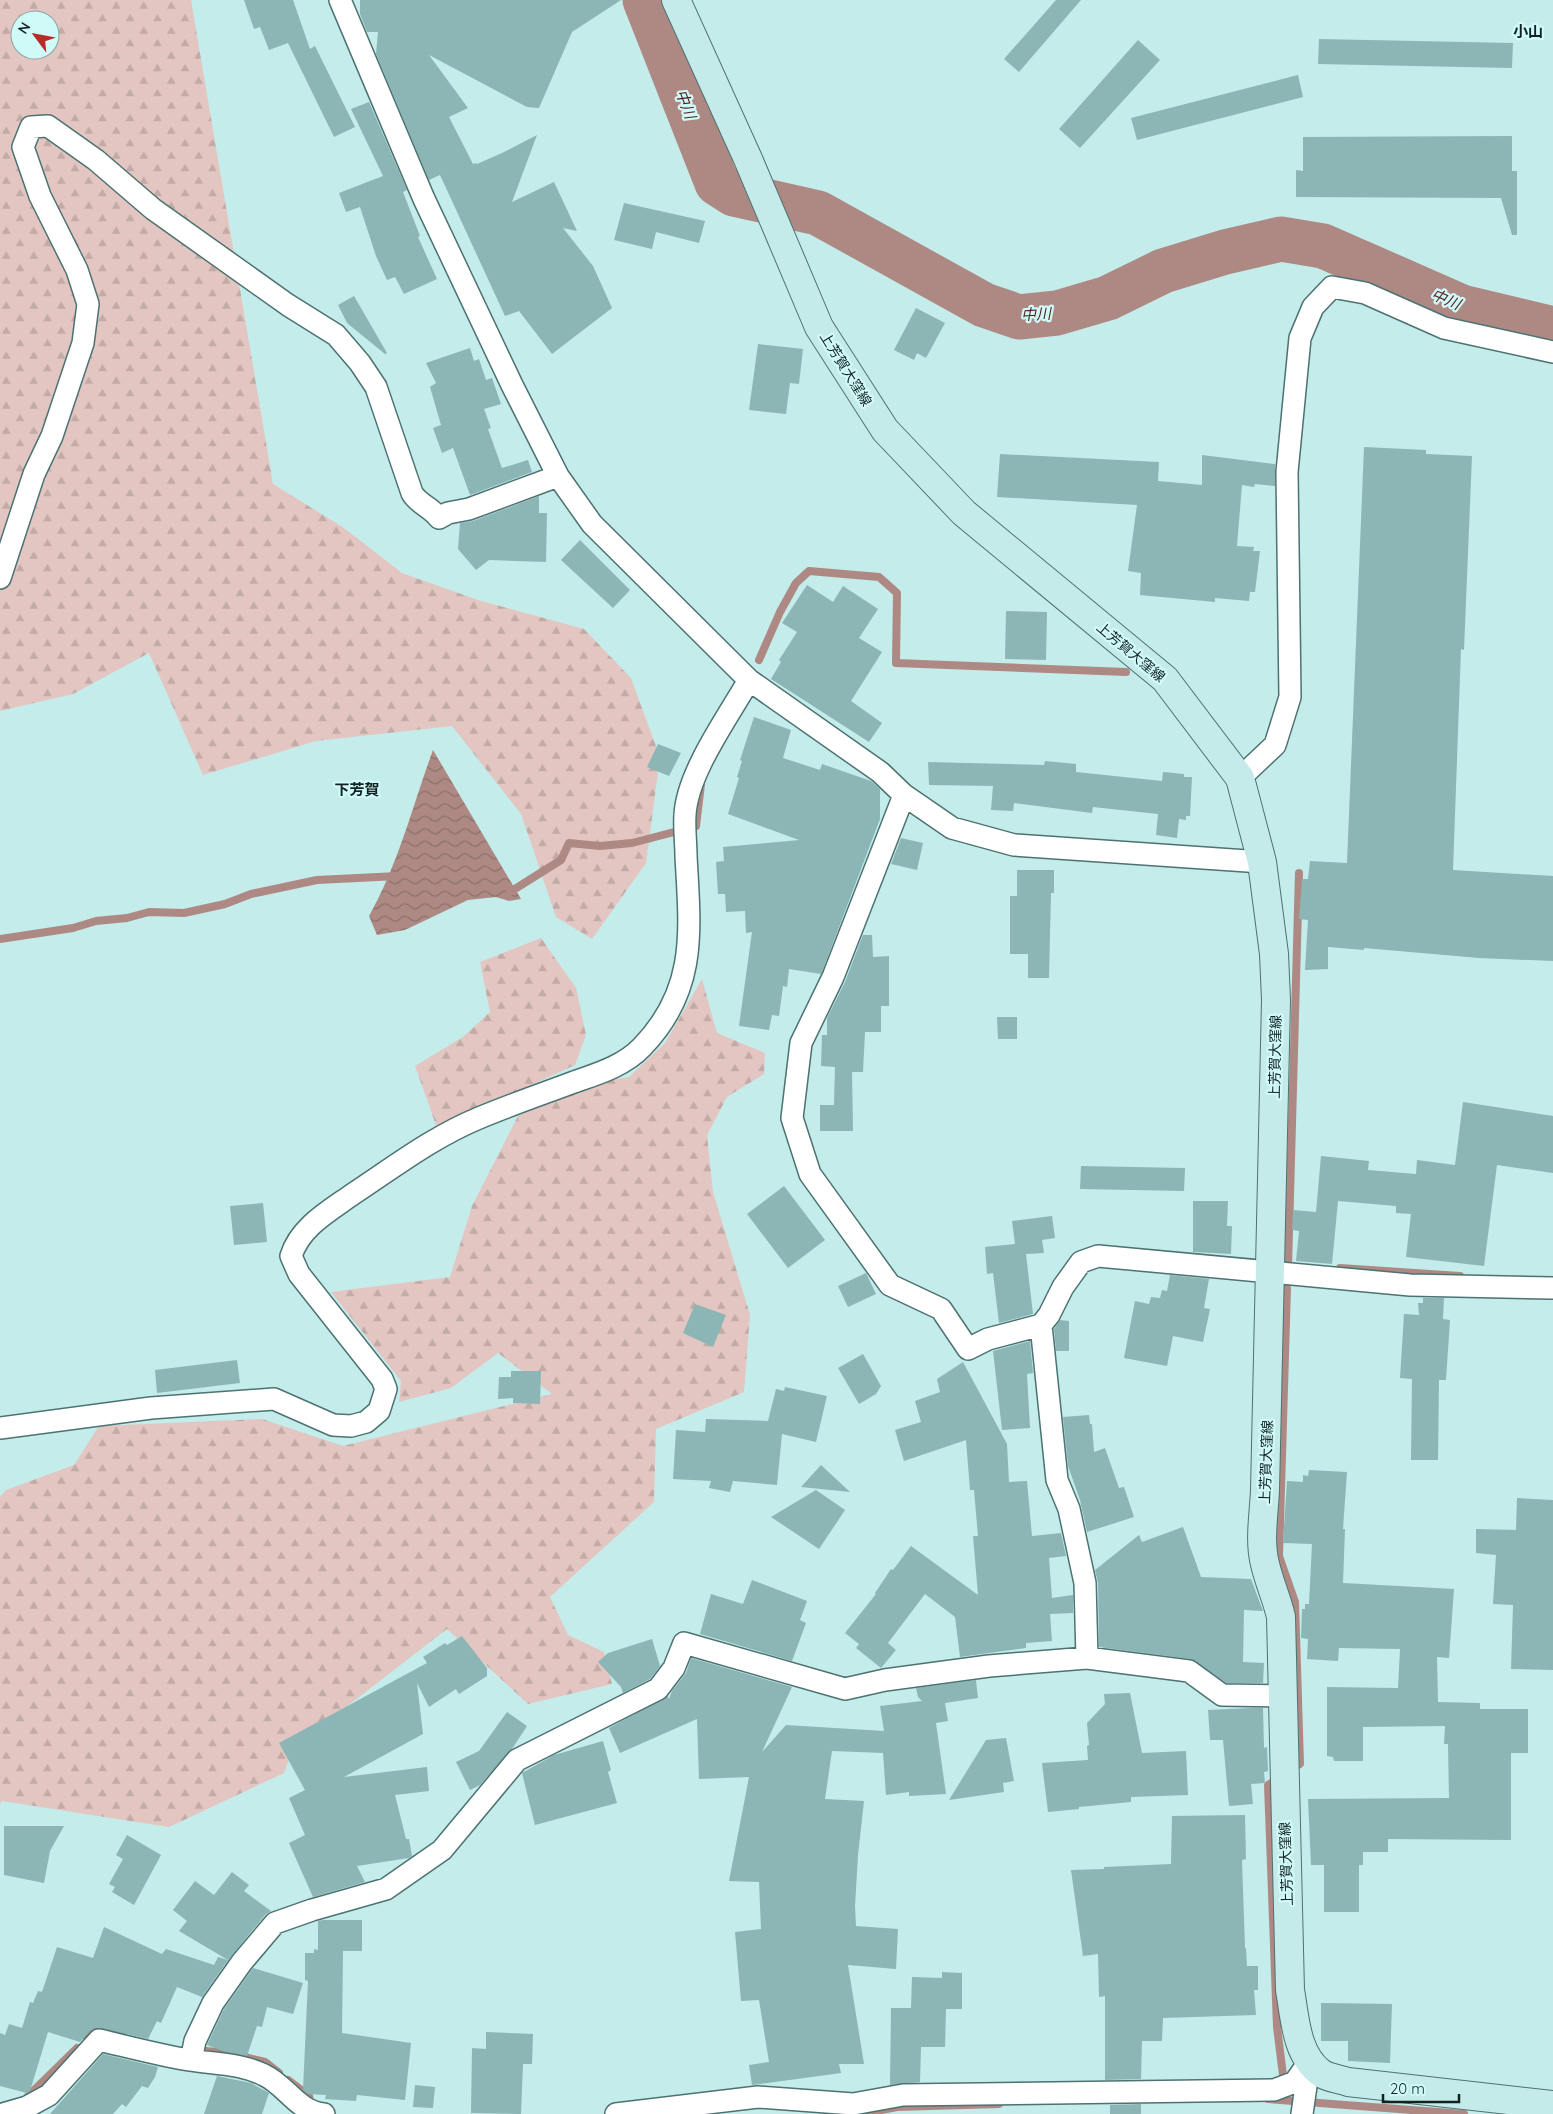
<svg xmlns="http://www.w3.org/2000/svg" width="1553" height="2114" viewBox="0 0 1553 2114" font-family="Quicksand,'Noto Sans JP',sans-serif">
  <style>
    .forest { fill: url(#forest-firs); fill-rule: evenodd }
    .water { fill: url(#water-waves) }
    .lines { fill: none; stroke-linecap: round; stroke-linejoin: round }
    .stream { stroke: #ae8984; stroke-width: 8 }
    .river { stroke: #ae8984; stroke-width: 45 }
    .building { fill: #8bb6b5 }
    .minor-casing { stroke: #4c7271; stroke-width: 24 }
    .secondary-casing { stroke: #4c7271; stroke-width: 30 }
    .minor { stroke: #fff; stroke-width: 21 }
    .secondary { stroke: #c4ebea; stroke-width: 28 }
    .labels { text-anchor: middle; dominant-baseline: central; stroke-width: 4.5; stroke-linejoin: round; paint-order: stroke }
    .street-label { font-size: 14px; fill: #122222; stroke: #d0faf8 }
    .neighbourhood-label { font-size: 15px; font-weight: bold; fill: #122222; stroke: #d0faf8 }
    .water-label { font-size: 15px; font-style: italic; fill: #511f1b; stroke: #d0faf8 }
  </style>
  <defs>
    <pattern id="forest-firs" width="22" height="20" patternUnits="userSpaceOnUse" patternTransform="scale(1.25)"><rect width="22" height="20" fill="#e3c6c2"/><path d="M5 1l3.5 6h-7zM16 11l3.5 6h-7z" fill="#c2aaa6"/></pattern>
    <pattern id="water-waves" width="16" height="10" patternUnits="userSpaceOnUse" patternTransform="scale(1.25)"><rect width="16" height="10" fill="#ae8984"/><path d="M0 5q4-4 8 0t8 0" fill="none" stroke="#8c706c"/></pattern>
  </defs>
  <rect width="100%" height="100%" fill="#c3eceb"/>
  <!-- forest -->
  <path class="forest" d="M 0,0 L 191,0 L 273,484 L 344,528 L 402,573 L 478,600 L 584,629 L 631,678 L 660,757 L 646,863 L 592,939 L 556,917 L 521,814 L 452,726 L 316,741 L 203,775 L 149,653 L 73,694 L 0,711 ZM 20,20 L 50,20 L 50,50 L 20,50 Z
    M 541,938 L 576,988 L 586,1035 L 575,1065 L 437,1128 L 415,1066 L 463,1037 L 490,1012 L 480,962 Z
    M 702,979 L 717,1033 L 765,1053 L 764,1074 L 727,1097 L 707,1135 L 713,1192 L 750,1315 L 744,1392 L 656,1429 L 654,1502 L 550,1597 L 568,1635 L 604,1652 L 612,1684 L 528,1704 L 447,1629 L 293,1748 L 284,1773 L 169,1827 L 2,1801 L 0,1804 L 0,1497 L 6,1490 L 74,1465 L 99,1426 L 262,1419 L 343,1446 L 552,1394 L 498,1353 L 451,1388 L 399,1402 L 401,1381 L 331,1292 L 450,1277 L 472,1206 L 518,1116 L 604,1081 L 629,1077 L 665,1043 Z"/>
  <!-- water -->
  <path class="water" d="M 433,750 L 521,899 L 509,901 L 496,897 L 468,900 L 405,930 L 377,935 L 369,916 C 399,863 412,807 433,750 Z"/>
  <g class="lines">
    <!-- stream -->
    <path class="stream" d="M 759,660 L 780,612 L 796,583 L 809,571 L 879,577 L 897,593 L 896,663 L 1126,672
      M 696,826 L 701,784
      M 510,892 L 561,860 L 569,843 L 600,846 L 632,843 L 678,831
      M 0,939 L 73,928 L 96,921 L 127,918 L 149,912 L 184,913 L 225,904 L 251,894 L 317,880 L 398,876
      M 1288,1267 L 1299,873
      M 1340,1268 L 1460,1276
      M 1287,1288 L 1279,1556 L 1295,1602 L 1300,1764 L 1294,1767
      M 1271,1783 L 1268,1785 L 1277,2027 L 1283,2075
      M 87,2038 L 99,2026 L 123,2036
      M 195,2050 L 229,2053 L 265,2062 L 279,2073
      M 288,2080 L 309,2096 L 311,2106
      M 28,2096 L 77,2048
      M 1268,2099 L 1464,2114
      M 827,2112 L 841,2114
      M 862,2114 L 897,2107 L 999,2104"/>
    <!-- river -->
    <path class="river" d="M 645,0 L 717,183 L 734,194 L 818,213 L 984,305 L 1019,317 L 1057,313 L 1108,298 L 1163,271 L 1225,252 L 1281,239 L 1323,246 L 1462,307 L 1553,329"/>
  </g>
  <!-- building -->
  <path class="building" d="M 244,0 L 293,0 L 310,49 L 315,46 L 355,127 L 334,137 L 288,43 L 269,50 L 260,27 L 254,29 Z
    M 360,0 L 621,0 L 572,32 L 539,108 L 527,107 L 429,55 L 468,108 L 449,117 L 473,164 L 476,163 L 477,164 L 502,153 L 537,135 L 512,202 L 554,182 L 577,231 L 563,228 L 593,266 L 612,308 L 552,354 L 519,311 L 505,316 L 440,175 L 429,180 L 376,54 L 378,32 L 367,32 L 360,14 Z
    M 1056,0 L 1081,0 L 1019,72 L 1004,59 Z
    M 1319,39 L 1513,43 L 1512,68 L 1318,64 Z
    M 1138,40 L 1160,60 L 1080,148 L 1059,129 Z
    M 1298,75 L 1303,97 L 1137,140 L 1131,118 Z
    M 369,102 L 407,190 L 403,192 L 420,236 L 418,237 L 437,279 L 404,294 L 395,277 L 387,280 L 376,256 L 360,207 L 346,212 L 339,193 L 383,176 L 351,109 Z
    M 1512,136 L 1512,171 L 1517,171 L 1517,235 L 1512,235 L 1501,198 L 1296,197 L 1296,170 L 1303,171 L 1303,137 Z
    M 624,203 L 705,221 L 699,243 L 656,232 L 652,249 L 614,240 Z
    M 354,296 L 387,353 L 385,354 L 347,323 L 338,305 Z
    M 916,308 L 945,323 L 926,358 L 917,353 L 914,360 L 894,350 Z
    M 758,344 L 803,349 L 799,384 L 790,383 L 786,414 L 749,410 Z
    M 470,348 L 474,361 L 479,359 L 486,380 L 492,378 L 501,404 L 484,409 L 491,428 L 488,429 L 502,468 L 528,460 L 532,472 L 470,495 L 453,448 L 442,453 L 433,428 L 441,425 L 430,387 L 436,383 L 426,363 Z
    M 1364,447 L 1426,450 L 1426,454 L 1472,456 L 1464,650 L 1461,649 L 1453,870 L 1553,876 L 1553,961 L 1479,958 L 1364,948 L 1364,950 L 1328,947 L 1328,969 L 1305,970 L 1308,920 L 1299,919 L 1302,879 L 1308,879 L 1310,861 L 1347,863 Z
    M 1000,454 L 1159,462 L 1158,481 L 1202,485 L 1202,455 L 1275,464 L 1275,486 L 1255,484 L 1254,487 L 1242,485 L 1237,546 L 1254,547 L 1253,551 L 1260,551 L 1255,592 L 1250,592 L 1249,601 L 1215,598 L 1215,602 L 1140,595 L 1141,573 L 1128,571 L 1137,505 L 997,497 Z
    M 539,496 L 539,513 L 547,513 L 546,562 L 489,560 L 476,570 L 458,549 L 460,523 L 473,521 Z
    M 580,540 L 630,590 L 613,608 L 561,560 Z
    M 807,585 L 833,602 L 843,586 L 878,609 L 859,638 L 882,652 L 851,701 L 882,723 L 869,742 L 771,679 L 781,662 L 779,660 L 797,632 L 782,623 Z
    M 1006,611 L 1047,612 L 1046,660 L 1005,659 Z
    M 754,717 L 791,730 L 783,758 L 820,770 L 822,764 L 871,781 L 880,789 L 880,819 L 822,972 L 821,974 L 789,969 L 787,987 L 783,986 L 779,1016 L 772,1015 L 769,1030 L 739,1026 L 752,932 L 746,933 L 745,911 L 726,912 L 725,894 L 718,894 L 716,862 L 724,861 L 723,847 L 799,840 L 728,814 L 739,778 L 737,777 L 742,761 L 740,760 Z
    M 658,744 L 681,753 L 669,776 L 647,767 Z
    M 1045,761 L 1076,764 L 1076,772 L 1162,781 L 1163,772 L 1184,774 L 1184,777 L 1192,777 L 1190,816 L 1186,816 L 1186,820 L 1179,819 L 1177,838 L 1156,835 L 1158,814 L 1093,807 L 1092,813 L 1014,803 L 1013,811 L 991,810 L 993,786 L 929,785 L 928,762 L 1044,765 Z
    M 901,838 L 923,843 L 917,870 L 891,864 Z
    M 1017,870 L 1054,870 L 1054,893 L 1051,893 L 1049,978 L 1028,978 L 1028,954 L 1010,954 L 1010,896 L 1017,896 Z
    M 863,935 L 872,935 L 873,957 L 889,956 L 889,1006 L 881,1006 L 881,1032 L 865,1032 L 863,1072 L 852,1072 L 853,1131 L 820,1131 L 820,1105 L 834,1105 L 835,1067 L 821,1066 L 822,1035 L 827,1035 L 827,1018 L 845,982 Z
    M 997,1017 L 1017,1017 L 1017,1039 L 998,1039 Z
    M 1463,1102 L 1553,1116 L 1553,1173 L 1497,1165 L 1484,1266 L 1406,1257 L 1411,1214 L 1396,1213 L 1396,1206 L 1338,1201 L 1332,1264 L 1296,1261 L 1299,1231 L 1292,1230 L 1293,1210 L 1316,1212 L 1321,1156 L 1369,1161 L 1368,1170 L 1416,1174 L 1417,1160 L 1455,1165 Z
    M 1081,1166 L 1185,1168 L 1184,1191 L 1080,1189 Z
    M 784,1186 L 825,1240 L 788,1268 L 747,1214 Z
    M 1193,1201 L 1228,1201 L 1227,1226 L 1232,1226 L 1231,1254 L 1193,1252 Z
    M 263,1203 L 267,1242 L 234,1245 L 230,1206 Z
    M 1052,1216 L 1055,1238 L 1042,1240 L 1044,1253 L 1026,1254 L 1033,1314 L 999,1323 L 993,1273 L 987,1274 L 985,1247 L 1015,1244 L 1012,1221 Z
    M 866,1273 L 876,1294 L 848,1307 L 838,1286 Z
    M 1170,1275 L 1209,1279 L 1204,1308 L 1210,1309 L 1203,1342 L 1173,1336 L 1167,1366 L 1124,1358 L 1135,1301 L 1149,1304 L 1151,1297 L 1160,1298 L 1162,1290 L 1167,1291 Z
    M 1423,1298 L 1444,1298 L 1443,1319 L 1450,1320 L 1446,1380 L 1439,1380 L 1438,1460 L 1411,1460 L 1412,1379 L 1400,1378 L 1404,1314 L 1419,1315 L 1418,1303 L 1423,1303 Z
    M 695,1304 L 726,1315 L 713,1347 L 683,1333 Z
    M 1060,1320 L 1069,1321 L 1069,1351 L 1056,1351 L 1054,1329 Z
    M 1030,1341 L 1033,1373 L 1027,1374 L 1030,1428 L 1002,1430 L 993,1351 Z
    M 863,1354 L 881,1386 L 876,1394 L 859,1404 L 838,1368 Z
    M 237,1360 L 240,1383 L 157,1393 L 155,1370 Z
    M 963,1362 L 1007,1444 L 1009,1482 L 1027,1481 L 1032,1536 L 1061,1533 L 1066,1556 L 1049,1558 L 1052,1598 L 1073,1595 L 1073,1613 L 1050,1614 L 1052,1641 L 1026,1643 L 1026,1648 L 960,1657 L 955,1617 L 925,1594 L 888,1643 L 896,1650 L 881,1668 L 856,1648 L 859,1644 L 845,1633 L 876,1594 L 875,1593 L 891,1569 L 893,1570 L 911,1546 L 978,1595 L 973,1536 L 978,1536 L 974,1490 L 970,1490 L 966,1440 L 904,1461 L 895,1430 L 921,1422 L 915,1401 L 940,1392 L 937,1379 Z
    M 511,1371 L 541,1371 L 540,1404 L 513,1403 L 513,1398 L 498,1399 L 499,1377 L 511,1377 Z
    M 785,1387 L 827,1396 L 816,1442 L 782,1434 L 777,1485 L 733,1481 L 730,1492 L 709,1488 L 711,1481 L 673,1479 L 676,1430 L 705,1432 L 706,1419 L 768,1421 L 776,1389 L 784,1391 Z
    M 1089,1415 L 1090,1424 L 1092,1424 L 1094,1452 L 1105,1448 L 1119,1488 L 1124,1487 L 1134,1517 L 1087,1532 L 1080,1500 L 1068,1466 L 1063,1417 Z
    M 821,1465 L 850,1492 L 801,1487 Z
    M 1309,1470 L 1347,1472 L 1343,1529 L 1345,1529 L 1343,1583 L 1454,1589 L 1449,1658 L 1437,1657 L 1438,1702 L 1480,1703 L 1480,1709 L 1528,1709 L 1528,1753 L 1511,1753 L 1511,1840 L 1388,1839 L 1388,1852 L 1363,1852 L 1363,1865 L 1359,1865 L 1359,1912 L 1324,1912 L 1324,1865 L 1311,1865 L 1308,1799 L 1449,1798 L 1448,1744 L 1444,1744 L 1445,1726 L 1363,1727 L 1363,1761 L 1334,1761 L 1333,1757 L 1327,1756 L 1327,1687 L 1398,1688 L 1400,1649 L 1339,1648 L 1338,1661 L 1307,1659 L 1308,1639 L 1301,1638 L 1302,1609 L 1305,1609 L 1305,1604 L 1309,1604 L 1312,1544 L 1283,1543 L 1287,1481 L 1303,1482 L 1303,1475 L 1308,1476 Z
    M 816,1490 L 845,1510 L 819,1549 L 771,1517 Z
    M 1517,1498 L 1553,1500 L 1553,1670 L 1511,1669 L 1513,1605 L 1493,1604 L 1496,1555 L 1476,1553 L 1476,1529 L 1516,1530 Z
    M 1183,1527 L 1201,1577 L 1251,1579 L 1263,1611 L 1244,1610 L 1243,1662 L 1264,1663 L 1263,1683 L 1226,1683 L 1191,1659 L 1099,1647 L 1098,1583 L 1095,1570 L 1139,1535 L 1142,1542 Z
    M 752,1580 L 807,1601 L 800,1620 L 806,1623 L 792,1661 L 700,1634 L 711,1594 L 743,1604 Z
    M 462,1636 L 487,1668 L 487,1676 L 459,1694 L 456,1689 L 429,1707 L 417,1683 L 423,1734 L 344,1777 L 427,1767 L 429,1791 L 395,1795 L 406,1839 L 409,1839 L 412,1856 L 409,1858 L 357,1866 L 365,1882 L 313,1897 L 289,1843 L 305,1835 L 289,1798 L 305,1790 L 279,1743 L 427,1663 L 423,1657 L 445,1643 L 447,1645 Z
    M 652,1639 L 660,1666 L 650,1679 L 623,1693 L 621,1687 L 598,1662 L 608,1653 Z
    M 691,1658 L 792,1687 L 762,1752 L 786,1725 L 884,1731 L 880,1706 L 922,1701 L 918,1697 L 916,1688 L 976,1680 L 978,1698 L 945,1703 L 948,1721 L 936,1723 L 946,1794 L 909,1796 L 909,1792 L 886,1795 L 883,1753 L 832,1751 L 825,1799 L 864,1801 L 858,1855 L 855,1906 L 856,1926 L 898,1929 L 896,1969 L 848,1965 L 864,2064 L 839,2064 L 841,2073 L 752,2085 L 749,2065 L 769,2062 L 759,2000 L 741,2001 L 735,1932 L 761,1929 L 759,1882 L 729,1881 L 749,1777 L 699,1779 L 697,1719 L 620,1753 L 609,1728 L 668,1696 L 669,1699 L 672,1691 L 686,1673 Z
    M 1130,1693 L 1142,1753 L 1186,1751 L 1188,1795 L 1131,1797 L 1131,1802 L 1079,1807 L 1079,1809 L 1048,1812 L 1042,1763 L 1088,1760 L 1087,1746 L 1089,1745 L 1087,1723 L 1105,1704 L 1104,1694 Z
    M 1251,1708 L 1263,1708 L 1264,1748 L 1267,1747 L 1268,1771 L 1264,1772 L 1265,1783 L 1251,1784 L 1253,1804 L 1229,1806 L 1223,1740 L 1210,1740 L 1208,1710 Z
    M 507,1712 L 527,1726 L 512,1749 L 480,1785 L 470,1790 L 456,1762 L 479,1751 Z
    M 1006,1738 L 1014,1781 L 1003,1783 L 1004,1792 L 949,1800 L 986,1740 Z
    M 603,1741 L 611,1770 L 608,1772 L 617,1803 L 535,1825 L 522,1773 L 554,1755 Z
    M 1245,1815 L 1246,1859 L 1242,1860 L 1245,1948 L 1246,1948 L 1247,1966 L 1258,1966 L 1258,1990 L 1254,1990 L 1256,2015 L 1163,2018 L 1162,2041 L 1142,2041 L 1141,2079 L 1105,2080 L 1105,1996 L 1099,1997 L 1098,1954 L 1083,1956 L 1071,1870 L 1104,1869 L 1104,1867 L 1171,1864 L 1172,1816 Z
    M 4,1826 L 64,1826 L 50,1851 L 44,1883 L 4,1875 Z
    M 127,1835 L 161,1855 L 134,1905 L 112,1892 L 115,1887 L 109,1884 L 123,1859 L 116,1855 Z
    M 232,1872 L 249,1885 L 244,1891 L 271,1911 L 265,1915 L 228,1960 L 179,1931 L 187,1921 L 173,1910 L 195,1881 L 214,1895 Z
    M 323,1920 L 362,1920 L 362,1951 L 343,1951 L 342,2033 L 411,2043 L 405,2100 L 357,2095 L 356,2101 L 325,2099 L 326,2095 L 308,2094 L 303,2090 L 308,1981 L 305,1980 L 305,1953 L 314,1953 L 314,1949 L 318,1950 L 318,1921 Z
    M 104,1927 L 162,1954 L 166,1949 L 214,1965 L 218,1957 L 228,1960 L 202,1997 L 177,1987 L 161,2023 L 157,2021 L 148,2039 L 101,2028 L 95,2028 L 90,2031 L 80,2042 L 48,2032 L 30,2091 L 27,2093 L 0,2086 L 0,2033 L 5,2035 L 9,2024 L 22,2028 L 30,2002 L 33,2003 L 38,1991 L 42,1992 L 57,1947 L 93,1958 Z
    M 253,1968 L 303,1983 L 293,2014 L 267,2007 L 262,2027 L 257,2026 L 247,2056 L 226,2052 L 207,2045 L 224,2009 Z
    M 942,1972 L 962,1973 L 962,2009 L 946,2009 L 945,2047 L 921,2047 L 920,2082 L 890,2085 L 891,2008 L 911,2008 L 912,1977 L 942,1978 Z
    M 1321,2003 L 1392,2004 L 1390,2063 L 1348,2061 L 1348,2041 L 1321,2041 Z
    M 486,2032 L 533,2034 L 532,2064 L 523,2064 L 521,2114 L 471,2113 L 472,2048 L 486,2049 Z
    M 103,2054 L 158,2067 L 155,2077 L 148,2088 L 142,2086 L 126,2107 L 122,2104 L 113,2114 L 50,2114 Z
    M 217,2076 L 251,2083 L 269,2093 L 262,2114 L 204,2114 Z
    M 415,2085 L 435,2087 L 433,2108 L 413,2107 Z
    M 1141,2104 L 1141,2114 L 1110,2114 L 1110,2105 Z"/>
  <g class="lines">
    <!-- minor casing -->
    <g class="minor-casing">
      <path id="minor" d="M 340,0 L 424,199 L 512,385 L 558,476 L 592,524 L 749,680 L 880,772 L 904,795 L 952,828 L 1014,845 L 1262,862
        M 0,578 L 34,474 L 52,436 L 83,343 L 88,304 L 77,270 L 40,196 L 23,147 L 31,127 L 48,126 L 96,160 L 153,209 L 288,305 L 336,335 L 360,363 L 376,387 L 412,493 C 418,504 431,507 439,518 L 448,513 L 469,509 L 558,476
        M 1240,778 L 1275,745 L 1290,697 L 1287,472 L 1300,338 L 1313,307 L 1332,287 L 1365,293 L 1444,328 L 1553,352
        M 904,795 L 833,977 L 801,1043 L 792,1118 L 810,1174 L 890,1285 L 941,1309 L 968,1349 L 988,1339 L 1041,1325 L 1049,1315 L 1063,1287 L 1081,1262 L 1098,1256 L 1410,1285 L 1553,1288
        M 1041,1325 L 1057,1480 L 1069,1509 L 1085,1583 L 1087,1658
        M 0,1428 L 151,1408 L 274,1399 L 333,1425 L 351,1426 L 366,1422 L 379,1411 L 386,1389 L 382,1379 L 299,1274 L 291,1256 C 300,1227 329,1211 353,1194 C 394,1167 433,1137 479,1118 C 510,1105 542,1094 574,1082 C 597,1074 624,1066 642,1047 C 698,989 690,930 686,856 C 686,843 684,829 685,815 C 687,773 728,717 749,680
        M 191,2060 L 195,2041 L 213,2003 L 242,1962 L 275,1923 L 312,1910 L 386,1889 L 442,1850 L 517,1760 L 658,1689 L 674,1668 L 684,1643 L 845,1689 L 885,1680 L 989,1666 L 1087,1658 L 1189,1671 L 1222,1695 L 1281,1696
        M 3,2114 L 27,2107 L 49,2095 L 99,2040 C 129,2047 159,2055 189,2060 C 215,2064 240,2063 264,2075 C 286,2085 298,2112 324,2114
        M 616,2114 L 758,2097 L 853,2104 L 903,2095 L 1274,2090 L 1295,2082 L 1309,2062
        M 1302,2114 L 1309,2065"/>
    </g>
    <!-- secondary casing -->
    <g class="secondary-casing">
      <path id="secondary" d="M 676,0 L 748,159 L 819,327 L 885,430 L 964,513 L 1165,679 L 1240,778 L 1262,862 L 1274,954 L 1276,1000 L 1265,1490 C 1264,1514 1259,1541 1265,1564 C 1269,1582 1277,1599 1281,1617 L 1290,1990 C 1295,2018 1296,2055 1321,2073 C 1328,2078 1340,2079 1348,2082 L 1553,2105"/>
    </g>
    <!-- minor -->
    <use href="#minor" class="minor"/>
    <!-- secondary -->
    <use href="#secondary" class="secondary"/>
  </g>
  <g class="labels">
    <!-- street labels -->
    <g class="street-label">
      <text transform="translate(846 369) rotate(58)">上芳賀大窪線</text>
      <text transform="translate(1131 652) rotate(40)">上芳賀大窪線</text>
      <text transform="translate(1275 1057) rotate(-89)">上芳賀大窪線</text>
      <text transform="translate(1266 1462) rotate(-88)">上芳賀大窪線</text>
      <text transform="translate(1286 1864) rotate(-92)">上芳賀大窪線</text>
    </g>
    <!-- neighbourhood labels -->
    <g class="neighbourhood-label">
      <text x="1528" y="31">小山</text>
      <text x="357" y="789">下芳賀</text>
    </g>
    <!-- water labels -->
    <g class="water-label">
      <text transform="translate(686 104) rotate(69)">中川</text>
      <text transform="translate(1446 299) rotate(23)">中川</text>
      <text transform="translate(1036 314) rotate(-3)">中川</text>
    </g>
  </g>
  <!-- north arrow -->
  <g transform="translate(35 35) rotate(302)"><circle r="24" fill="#d0faf8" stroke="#84a4a2"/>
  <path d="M0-4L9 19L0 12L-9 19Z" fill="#b92a29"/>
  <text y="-8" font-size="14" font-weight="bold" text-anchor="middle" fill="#122222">N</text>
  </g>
  <!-- scale -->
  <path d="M1383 2094v8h76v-8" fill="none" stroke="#122222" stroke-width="2.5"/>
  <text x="1390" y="2094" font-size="15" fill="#122222" stroke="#d0faf8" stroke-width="4" paint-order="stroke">20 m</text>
</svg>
